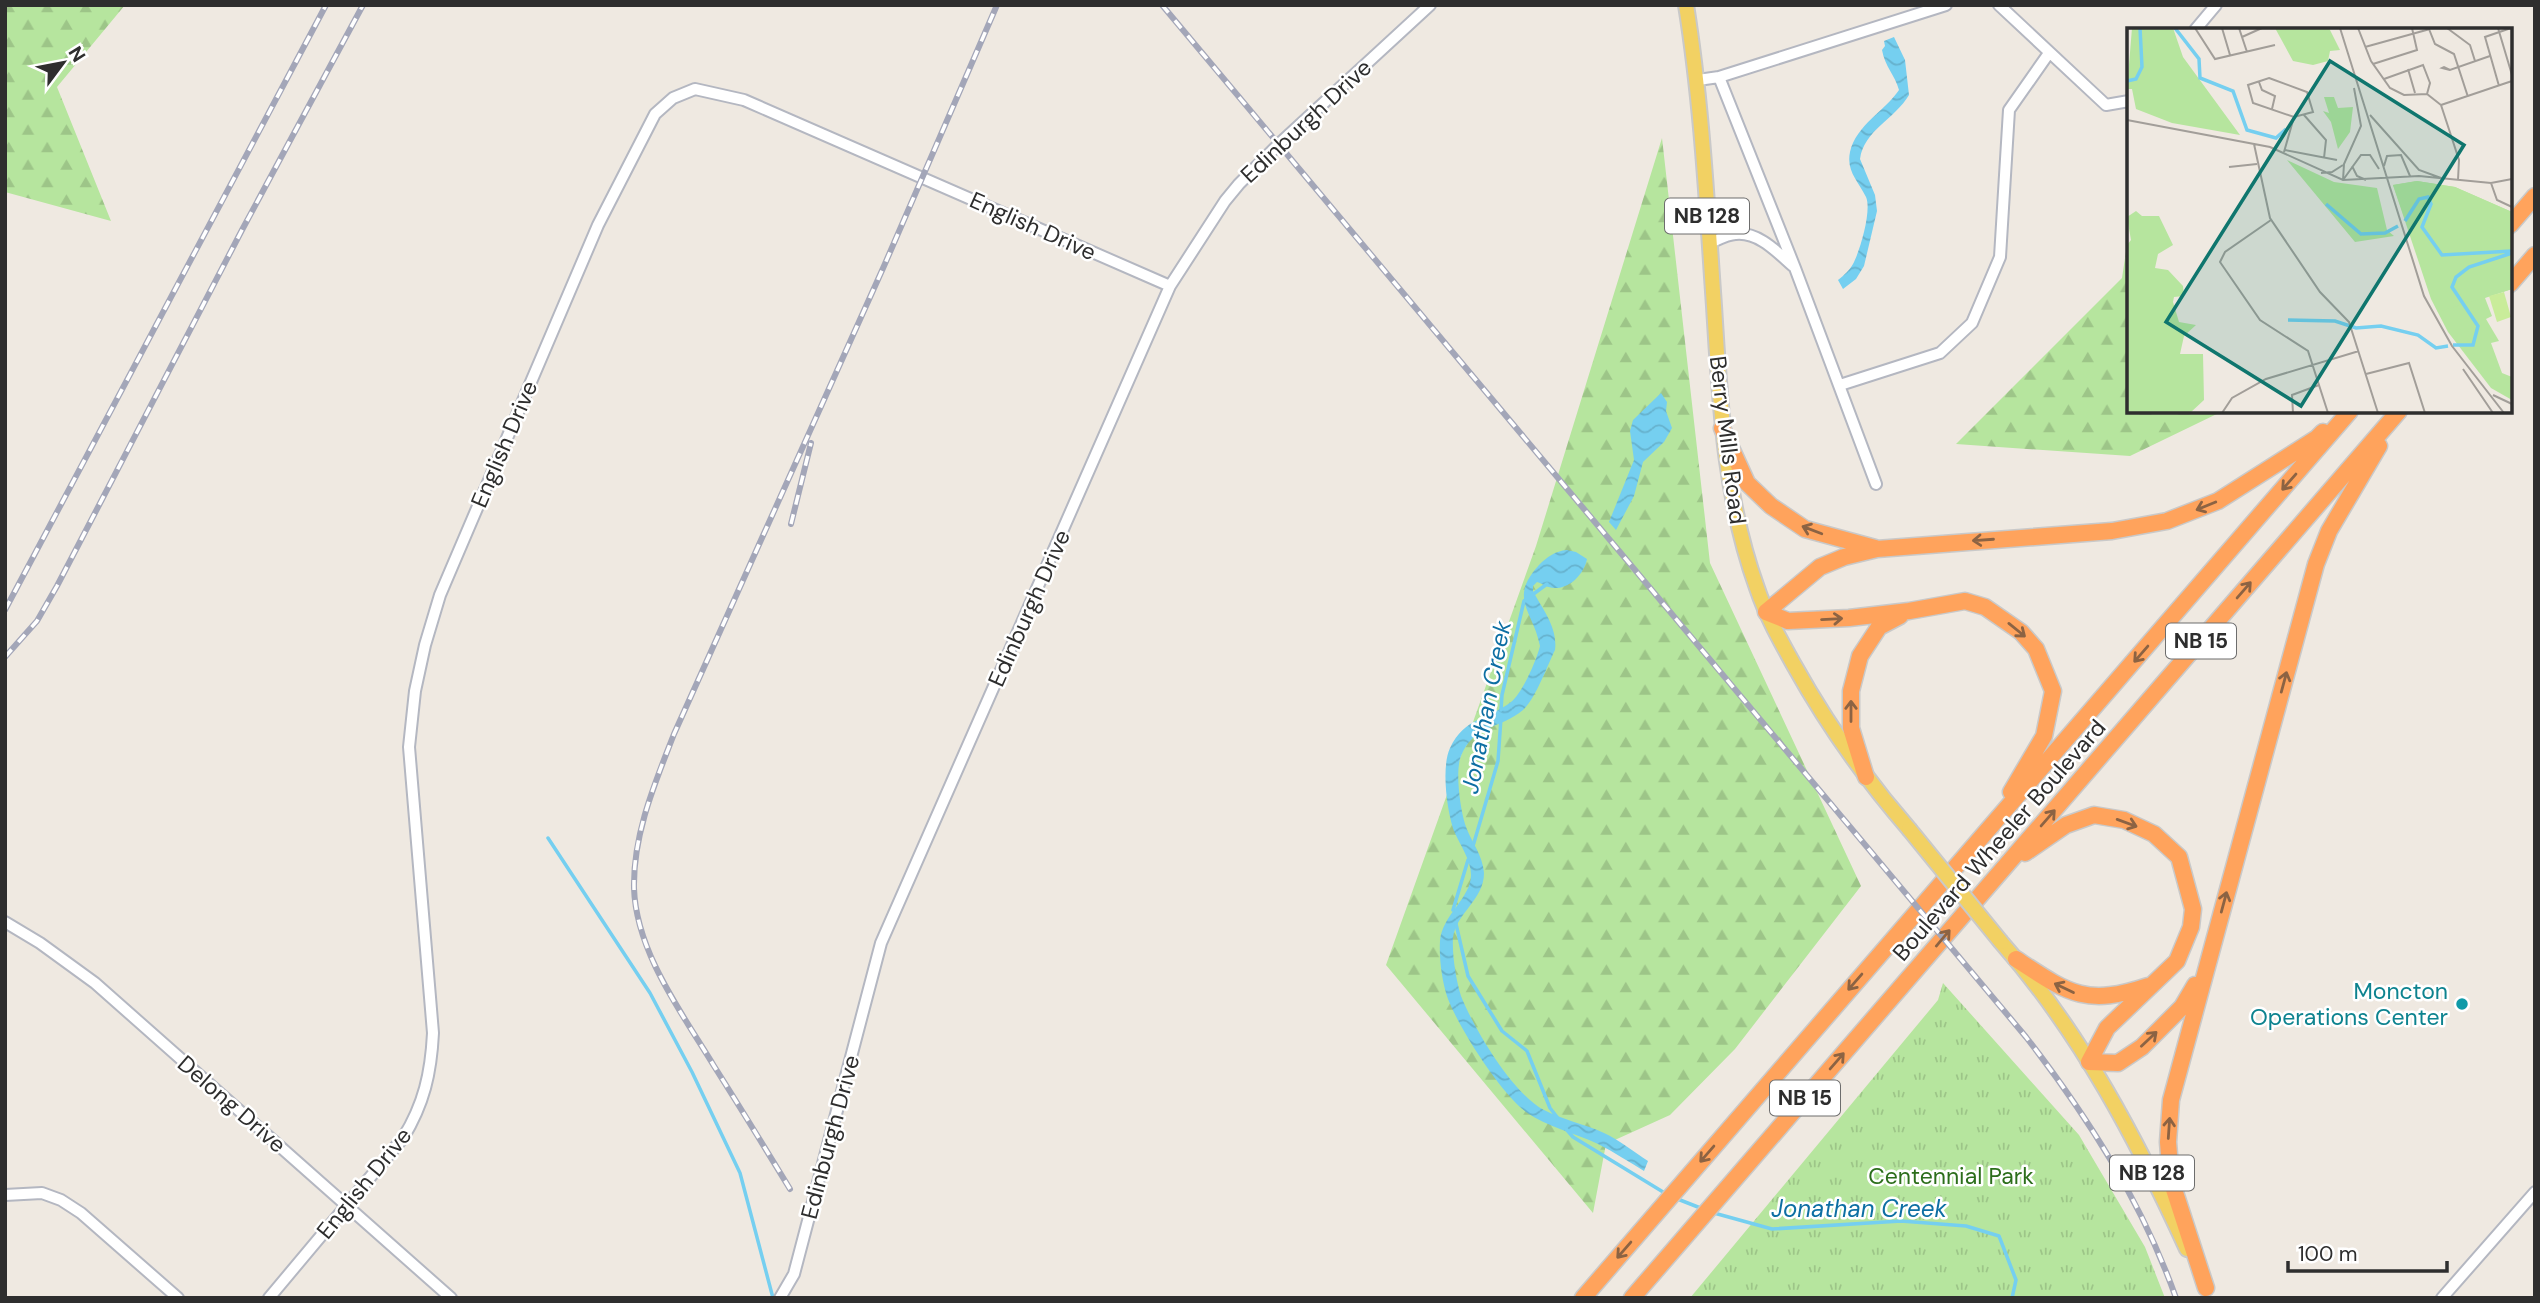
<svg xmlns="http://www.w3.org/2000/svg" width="2540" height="1303" viewBox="0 0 2540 1303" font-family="'DM Sans',sans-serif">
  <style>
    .forest { fill: url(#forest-firs) }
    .park { fill: url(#park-tufts) }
    .water { fill: url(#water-waves) }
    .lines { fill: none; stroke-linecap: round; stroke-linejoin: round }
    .stream { stroke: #75cff0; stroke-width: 3.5 }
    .minor-casing { stroke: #b4b7c1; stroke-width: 14 }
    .major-casing { stroke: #c9c9c9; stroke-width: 18 }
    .highway-casing { stroke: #c9c9c9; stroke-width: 19 }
    .minor { stroke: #fff; stroke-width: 10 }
    .major { stroke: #f2d163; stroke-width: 14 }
    .highway { stroke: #ffa35c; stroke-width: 16 }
    .rail-casing { stroke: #a3a6b8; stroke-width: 6 }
    .rail { stroke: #fff; stroke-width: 3.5; stroke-dasharray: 10; stroke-linecap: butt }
    .major-bridge-casing { stroke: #c9c9c9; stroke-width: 18; stroke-linecap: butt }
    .major-bridge { stroke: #f2d163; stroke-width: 14 }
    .oneway { stroke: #8c6343 }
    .culture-dot { fill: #0f9aa8; stroke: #fff; stroke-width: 2.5 }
    .labels { text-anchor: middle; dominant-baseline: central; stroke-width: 5; stroke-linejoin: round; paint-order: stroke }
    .shield { fill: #fff; stroke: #6d6d6d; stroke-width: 2 }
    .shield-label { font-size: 21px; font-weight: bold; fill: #2e2e2e }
    .street-label { font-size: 23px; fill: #2e2e2e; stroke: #fff }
    .culture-label { font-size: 23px; fill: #0d838f; stroke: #fff; text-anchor: end }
    .park-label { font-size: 23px; fill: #2c6e1b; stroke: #fff }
    .water-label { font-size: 24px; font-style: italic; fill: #0d6fa3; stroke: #fff }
    .inset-river { fill: none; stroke: #75cff0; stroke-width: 3.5 }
    .inset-road { fill: none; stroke: #a29e99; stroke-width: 2 }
    .view { fill: #0f766e; fill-opacity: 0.15; stroke: #0f766e; stroke-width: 3.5 }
    .inset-edge { fill: none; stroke: #2e2e2e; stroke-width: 3.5 }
  </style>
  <defs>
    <pattern id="forest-firs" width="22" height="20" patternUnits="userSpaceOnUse" patternTransform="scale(1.75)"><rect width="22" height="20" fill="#b6e59e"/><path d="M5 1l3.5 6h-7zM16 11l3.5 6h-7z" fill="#9dc588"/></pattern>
    <pattern id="park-tufts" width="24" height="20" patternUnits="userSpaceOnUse" patternTransform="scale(1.75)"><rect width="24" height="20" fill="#b6e59e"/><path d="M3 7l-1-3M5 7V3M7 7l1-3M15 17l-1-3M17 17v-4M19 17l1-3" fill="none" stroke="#9dc588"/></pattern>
    <pattern id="water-waves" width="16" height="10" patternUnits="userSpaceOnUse" patternTransform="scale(1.75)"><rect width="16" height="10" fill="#75cff0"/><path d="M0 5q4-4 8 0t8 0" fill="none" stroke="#66b2ce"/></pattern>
  </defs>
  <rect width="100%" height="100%" fill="#efe9e1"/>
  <!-- forest -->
  <path class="forest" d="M 5,5 L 125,5 L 57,87 L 111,221 L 5,192 Z
    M 1662,138 L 1710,563 L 1861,886 L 1735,1049 L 1670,1115 L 1606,1144 L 1593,1213 L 1386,965 L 1536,546 Z
    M 2129,232 L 2129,411 L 2223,411 L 2130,456 L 1956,444 L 2122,278 Z"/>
  <!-- park -->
  <path class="park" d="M 1943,983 L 2079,1135 L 2145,1247 L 2165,1298 L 1690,1298 L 1938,1000 Z"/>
  <!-- water -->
  <path class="water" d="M 1894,37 L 1905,60 L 1909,95 C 1895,119 1864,130 1860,159 L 1875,195 L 1877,211 L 1864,266 L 1856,279 L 1843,289 L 1838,280 C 1844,275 1849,271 1853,264 C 1860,251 1872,210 1866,197 C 1858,181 1846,171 1850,152 C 1856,125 1885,111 1899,90 C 1895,75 1885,67 1882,50 L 1885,46 L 1884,41 Z
    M 1661,393 L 1667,402 L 1666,411 L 1672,428 L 1664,442 L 1643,462 L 1634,496 L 1616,530 L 1609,522 L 1634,460 L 1630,431 L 1633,420 Z
    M 1567,550 L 1576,552 L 1587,559 C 1584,574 1570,589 1554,588 C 1548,588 1543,584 1537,582 L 1533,586 L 1533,591 C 1543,610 1558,628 1555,650 C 1547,666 1536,698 1523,710 C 1501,729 1474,724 1461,756 C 1455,771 1460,807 1465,824 C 1470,840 1483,855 1484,873 C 1484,900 1456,913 1453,938 C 1452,955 1456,980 1461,996 C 1474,1029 1513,1094 1544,1110 C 1563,1120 1585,1124 1604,1133 C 1619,1140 1634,1152 1648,1161 L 1644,1171 C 1629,1162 1614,1152 1598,1144 C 1575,1133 1547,1127 1526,1112 C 1500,1092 1460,1030 1448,999 C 1442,982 1439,959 1440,941 C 1442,915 1471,898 1471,875 C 1471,860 1460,845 1454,831 C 1447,812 1441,767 1450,748 C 1465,717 1487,720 1511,702 C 1522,694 1537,659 1540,646 C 1533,610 1508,599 1539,565 C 1547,557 1555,551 1567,550 Z"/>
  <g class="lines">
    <!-- stream -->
    <path class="stream" d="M 1501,710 L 1502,695 L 1524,601 L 1547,584
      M 548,838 L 650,993 L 692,1072 L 740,1173 L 773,1298
      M 1473,846 L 1498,761 L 1501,718
      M 1453,910 L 1468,860
      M 1456,924 L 1468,976 L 1502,1031 L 1527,1051 L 1550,1108 L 1557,1117
      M 1566,1129 L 1573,1137 L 1668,1195
      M 1675,1198 L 1703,1209
      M 1714,1213 L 1772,1229 L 1901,1221 L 1966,1226 L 1999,1236 L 2016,1280 L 2012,1298"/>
    <!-- minor casing -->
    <g class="minor-casing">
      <path id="minor" d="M 1999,5 L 2106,105 L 2129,101
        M 2195,30 L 2216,5
        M 1719,77 L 1795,268 L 1876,484
        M 1698,80 L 1719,77 L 1946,5
        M 1710,243 C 1717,240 1728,234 1736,234 C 1759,232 1777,252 1793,266
        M 1840,385 L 1940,353 L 1972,323 L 2000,257 L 2009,110 L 2049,53
        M 5,922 L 40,943 L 95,983 L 451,1298
        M 5,1195 L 42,1193 L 61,1200 L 81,1213 L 178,1298
        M 269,1298 L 403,1138 C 424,1104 431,1073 433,1033 L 409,747 L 415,691 L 425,645 L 440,595 L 598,225 L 655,114 L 673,98 L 695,89 L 744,100 L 1170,286
        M 780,1298 L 794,1274 L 881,943 L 1170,286 L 1225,201 L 1239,184 L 1278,145 L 1430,5
        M 2442,1298 L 2535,1192"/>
    </g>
    <!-- major casing -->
    <g class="major-casing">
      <path id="major" d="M 1686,5 C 1702,105 1707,206 1714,306 C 1720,402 1724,497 1757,588 C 1766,615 1780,640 1794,665 C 1828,726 1863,776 1909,829
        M 2001,942 C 2081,1033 2137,1140 2187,1249"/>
    </g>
    <!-- highway casing -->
    <g class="highway-casing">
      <path id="highway" d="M 2510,225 L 2535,196
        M 2510,284 L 2535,255
        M 1722,428 L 1747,483 L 1771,506 L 1805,529 L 1875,548
        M 1866,777 L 1851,728 L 1851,691 L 1860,656 L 1879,627 L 1900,616
        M 2011,792 L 2044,736 L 2053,691 L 2036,649 L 2021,632 L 1985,607 L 1965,601 L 1909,611 L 1849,618 L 1788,621 L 1766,612 L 1820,567 L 1844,557 L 1877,549 L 2112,531 L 2167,521 L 2218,501 L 2317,438 L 2323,432
        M 2025,853 L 2066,825 L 2094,815 L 2124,820 L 2154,834 L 2179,857 L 2193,909 L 2191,927 L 2177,961 L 2107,1028 L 2089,1062 L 2118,1063 L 2142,1047 L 2182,1007 L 2195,985
        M 2016,959 C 2068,993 2085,1007 2148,986
        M 2206,1288 L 2171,1180 L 2168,1142 L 2171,1100 L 2316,564 L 2329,531 L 2379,446
        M 1583,1298 L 2350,411
        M 1632,1298 L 2399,411"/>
    </g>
    <!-- minor -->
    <use href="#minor" class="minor"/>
    <!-- major -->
    <use href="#major" class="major"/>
    <!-- highway -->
    <use href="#highway" class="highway"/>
    <!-- rail casing -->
    <g class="rail-casing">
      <path id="rail" d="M 1162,5 L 2026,1037 C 2088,1117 2142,1202 2176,1298
        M 791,524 L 811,443
        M 5,610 L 326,5
        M 5,657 L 37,621 L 57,586 L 242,230 L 363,5
        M 790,1189 C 765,1148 740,1107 714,1066 C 682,1013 636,952 634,888 C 633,834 655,783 674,734 L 884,266 L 997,5"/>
    </g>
    <!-- rail -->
    <use href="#rail" class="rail"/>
    <!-- major-bridge casing -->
    <g class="major-bridge-casing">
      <path id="major-bridge" d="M 1909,829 L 2001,942"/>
    </g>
    <!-- major-bridge -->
    <use href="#major-bridge" class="major-bridge"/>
  </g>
  <!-- one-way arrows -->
  <defs><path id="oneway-shaft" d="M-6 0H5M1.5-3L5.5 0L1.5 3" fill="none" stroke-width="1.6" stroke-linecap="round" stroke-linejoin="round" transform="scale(1.75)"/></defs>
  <g class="oneway">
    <use href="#oneway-shaft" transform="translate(2289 482) rotate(131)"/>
    <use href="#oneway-shaft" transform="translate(2206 506) rotate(158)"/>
    <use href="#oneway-shaft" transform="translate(1812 530) rotate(-159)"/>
    <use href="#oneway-shaft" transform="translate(1983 540) rotate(176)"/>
    <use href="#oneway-shaft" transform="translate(2244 590) rotate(-49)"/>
    <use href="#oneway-shaft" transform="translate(1832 619) rotate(-3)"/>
    <use href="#oneway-shaft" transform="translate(2017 630) rotate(39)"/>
    <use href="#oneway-shaft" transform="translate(2141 654) rotate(131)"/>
    <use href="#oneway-shaft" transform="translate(2284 682) rotate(-75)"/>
    <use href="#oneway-shaft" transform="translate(1851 711) rotate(-90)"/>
    <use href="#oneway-shaft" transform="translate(2048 818) rotate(-49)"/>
    <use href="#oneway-shaft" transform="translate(2127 823) rotate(20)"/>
    <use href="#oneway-shaft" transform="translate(2224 902) rotate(-75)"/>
    <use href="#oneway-shaft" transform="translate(1943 938) rotate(-50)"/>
    <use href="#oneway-shaft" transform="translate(1855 982) rotate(131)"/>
    <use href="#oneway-shaft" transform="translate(2064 988) rotate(-154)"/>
    <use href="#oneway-shaft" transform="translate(2149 1039) rotate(-43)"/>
    <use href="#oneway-shaft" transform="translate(1837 1061) rotate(-49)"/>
    <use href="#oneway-shaft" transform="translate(2169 1128) rotate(-86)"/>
    <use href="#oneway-shaft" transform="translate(1707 1154) rotate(131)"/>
    <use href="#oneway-shaft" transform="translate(1624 1250) rotate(131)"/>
  </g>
  <!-- markers -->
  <circle class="culture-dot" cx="2462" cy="1004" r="7"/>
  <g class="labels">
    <!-- shield labels -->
    <g class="shield">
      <rect x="1665" y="198.5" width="84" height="35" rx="5"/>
      <rect x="2166" y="623.5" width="70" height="35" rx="5"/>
      <rect x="1770" y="1080.5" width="70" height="35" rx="5"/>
      <rect x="2110" y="1155.5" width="84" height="35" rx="5"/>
    </g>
    <g class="shield-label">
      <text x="1707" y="216">NB 128</text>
      <text x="2201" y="641">NB 15</text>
      <text x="1805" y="1098">NB 15</text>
      <text x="2152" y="1173">NB 128</text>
    </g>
    <!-- street labels -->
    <g class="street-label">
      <text transform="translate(1306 121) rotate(-43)">Edinburgh Drive</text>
      <text transform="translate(1033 226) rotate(24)">English Drive</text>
      <text transform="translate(1728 440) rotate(83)">Berry Mills Road</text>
      <text transform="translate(504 444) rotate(-67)">English Drive</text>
      <text transform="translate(1029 608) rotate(-66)">Edinburgh Drive</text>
      <text transform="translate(1999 840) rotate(-49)">Boulevard Wheeler Boulevard</text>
      <text transform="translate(232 1104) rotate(41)">Delong Drive</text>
      <text transform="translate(830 1137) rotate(-75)">Edinburgh Drive</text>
      <text transform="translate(364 1183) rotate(-51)">English Drive</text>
    </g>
    <!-- culture labels -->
    <g class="culture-label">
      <text x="2448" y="991">Moncton<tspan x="2448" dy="26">Operations Center</tspan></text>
    </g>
    <!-- park labels -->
    <g class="park-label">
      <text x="1951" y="1176">Centennial Park</text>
    </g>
    <!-- water labels -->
    <g class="water-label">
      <text transform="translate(1486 707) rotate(-79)">Jonathan Creek</text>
      <text x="1859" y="1208">Jonathan Creek</text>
    </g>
  </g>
  <!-- overview -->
  <g transform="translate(2127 28)">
    <rect width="385" height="385" fill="#efe9e1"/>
    <path d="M 5,0 L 46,0 L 56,29 L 113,107 L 45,95 L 9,81 L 5,61 L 0,61 ZM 148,0 L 202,0 L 213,22 L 203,23 L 201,33 L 186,37 L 166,33 ZM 197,69 L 207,69 L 211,80 L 226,79 L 223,104 L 211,121 L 204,94 L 196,83 L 202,85 ZM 160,132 L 207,154 L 250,160 L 260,202 L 267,208 L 228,214 ZM 290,153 L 328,159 L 385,184 L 385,261 L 358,270 L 365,288 L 359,291 L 372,313 L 364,315 L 375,345 L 385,349 L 385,372 L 364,360 L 321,304 L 304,271 L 266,157 ZM 9,183 L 15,188 L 32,188 L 46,217 L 31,226 L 28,240 L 41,242 L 56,258 L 57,268 L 47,269 L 46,274 L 52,294 L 69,297 L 57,308 L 53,326 L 76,326 L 77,372 L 63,385 L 0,385 L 0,217 L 4,212 L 0,189 Z" fill="#b6e59e"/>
    <path d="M 290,153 L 328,159 L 385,184 L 385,261 L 311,284 L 266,157 Z" fill="#b6e59e"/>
    <path d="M 377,264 L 384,289 L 370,294 L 362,268 Z" fill="#c9ec9a"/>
    <path class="inset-river" d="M 48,0 L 72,31 L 73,50 L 106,63 L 120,102 L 149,110 L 159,101M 0,53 L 9,51 L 15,39 L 13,0M 199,176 L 234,206 L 258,205 L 271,198M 278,193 L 292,171 L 301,169 L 304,176 L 295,199 L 315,227 L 385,223M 161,292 L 208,293 L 229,300 L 254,298 L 291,307 L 309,320 L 321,318M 326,317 L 346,317 L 351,298 L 325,259 L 329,249 L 342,239 L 385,225"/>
    <path class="inset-road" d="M 68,0 L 88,31 L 148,17M 95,0 L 103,27M 112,0 L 120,24M 213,0 L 297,268 L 325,318 L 377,385M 231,0 L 244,33 L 263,60 L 277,67 L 300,66 L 314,77 L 332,132 L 331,152M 320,0 L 343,17 L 348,33M 371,0 L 385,47M 302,1 L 308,16 L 327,26 L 341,69M 115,9 L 135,0M 238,19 L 303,1M 246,36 L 290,22 L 285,0M 281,41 L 288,65M 323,42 L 315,40 L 317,39 L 323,42 L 363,28M 142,50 L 180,64 L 186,84 L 167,89 L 126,75 L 121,57 ZM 257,51 L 296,37 L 303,55 L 300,66M 132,54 L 135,62 L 148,68 L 145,81M 372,58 L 358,9 L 384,0M 314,77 L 385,53M 177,87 L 199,112 L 197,130M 243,87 L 292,142 L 314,150M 0,92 L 143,119 L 216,152 L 292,148 L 364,155 L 385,151M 127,116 L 143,190 L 193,264 L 222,294 L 251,385M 158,122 L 210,132M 157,124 L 167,89M 225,138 L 230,148 L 239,152M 257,138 L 260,128 L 274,127 L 283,148M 102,139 L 130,136M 194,145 L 205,144 L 216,137M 216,152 L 217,136 L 234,98 L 227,60M 216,152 L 234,127 L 243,127 L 252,141M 364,155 L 370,172 L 385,179M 144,192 L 98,224 L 93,234 L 133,292 L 181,323 L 201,385M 336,341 L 366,385M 239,346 L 282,335 L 298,385M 366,367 L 385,376M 95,385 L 105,370 L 139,351 L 232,323M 166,385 L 165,367 L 192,357"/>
    <path class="view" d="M 203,33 L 337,117 L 174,378 L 39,294 Z"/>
    <rect width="385" height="385" class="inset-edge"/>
  </g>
  <!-- border -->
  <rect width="2540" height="1303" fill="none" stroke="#2e2e2e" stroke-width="14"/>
  <!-- north arrow -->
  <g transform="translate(63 63) rotate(58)" stroke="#ffffff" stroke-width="5" paint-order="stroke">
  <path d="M0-5L12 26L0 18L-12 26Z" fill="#2e2e2e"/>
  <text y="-10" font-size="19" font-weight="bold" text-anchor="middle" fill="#2e2e2e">N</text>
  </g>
  <!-- scale -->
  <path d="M2288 1261v10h159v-10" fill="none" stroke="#2e2e2e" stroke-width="3.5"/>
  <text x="2298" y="1261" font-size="21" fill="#2e2e2e" stroke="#ffffff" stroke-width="5" paint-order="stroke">100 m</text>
</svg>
